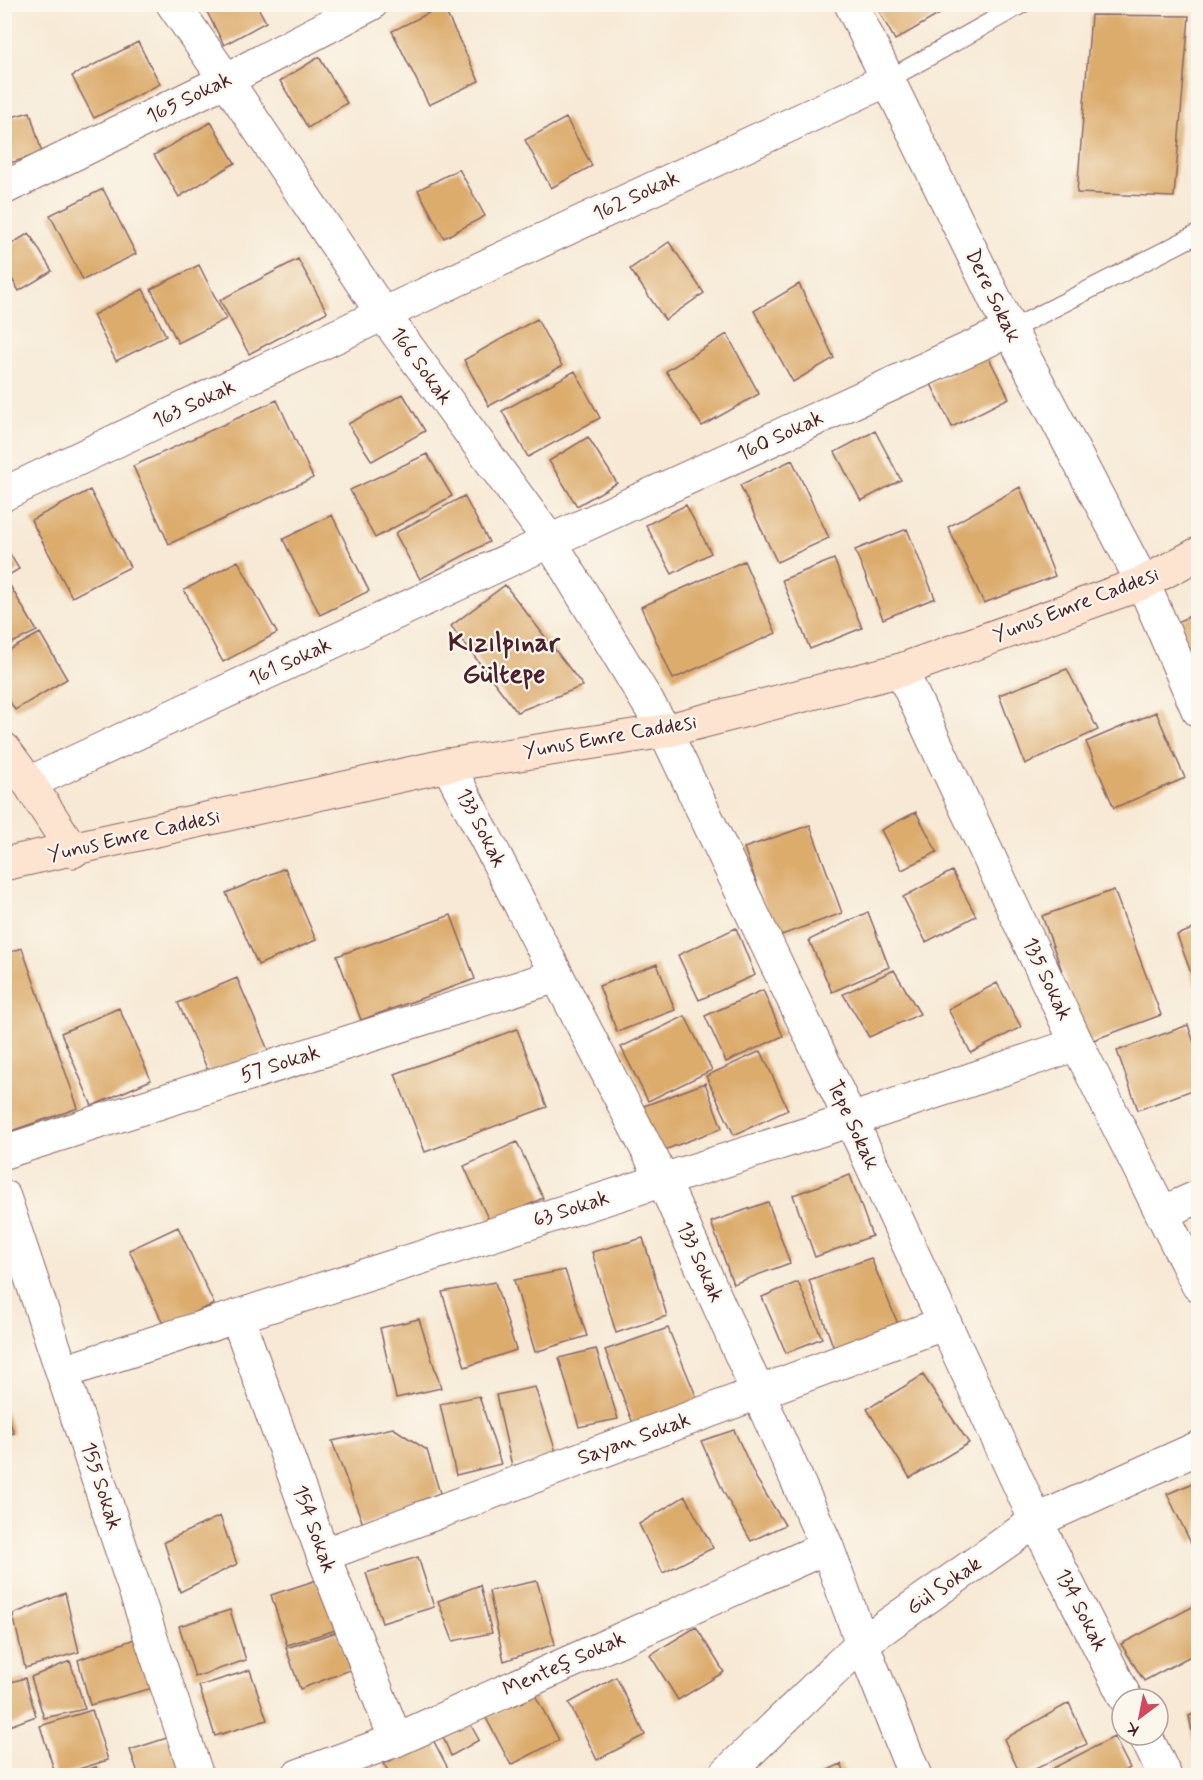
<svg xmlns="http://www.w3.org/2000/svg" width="1203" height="1780" viewBox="0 0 1203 1780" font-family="Mynerve,sans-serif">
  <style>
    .building { fill: #dcac6d }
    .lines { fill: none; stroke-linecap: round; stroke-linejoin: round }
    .lane-casing { stroke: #876666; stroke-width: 20 }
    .street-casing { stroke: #876666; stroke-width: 35 }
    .secondary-casing { stroke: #876666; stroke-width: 35 }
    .lane { stroke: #fff; stroke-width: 18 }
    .street { stroke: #fff; stroke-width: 33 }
    .secondary { stroke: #fde4d1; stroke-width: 33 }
    .labels { text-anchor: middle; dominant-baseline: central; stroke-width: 4.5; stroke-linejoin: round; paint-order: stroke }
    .street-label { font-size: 21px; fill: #4a1f2b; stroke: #fbf7ec }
    .district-label { font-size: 27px; font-weight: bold; fill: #4a1f2b; stroke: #fbf7ec }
  </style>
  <rect width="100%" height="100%" fill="#fbf7ec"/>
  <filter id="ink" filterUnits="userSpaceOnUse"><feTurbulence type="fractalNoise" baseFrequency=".0167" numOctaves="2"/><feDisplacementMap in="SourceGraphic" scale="12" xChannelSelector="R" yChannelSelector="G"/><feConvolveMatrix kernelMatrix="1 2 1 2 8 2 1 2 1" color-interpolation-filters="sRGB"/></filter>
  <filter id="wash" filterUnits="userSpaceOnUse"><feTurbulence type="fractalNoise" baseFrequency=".008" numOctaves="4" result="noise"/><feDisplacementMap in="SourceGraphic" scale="24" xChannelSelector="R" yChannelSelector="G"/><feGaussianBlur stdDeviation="1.35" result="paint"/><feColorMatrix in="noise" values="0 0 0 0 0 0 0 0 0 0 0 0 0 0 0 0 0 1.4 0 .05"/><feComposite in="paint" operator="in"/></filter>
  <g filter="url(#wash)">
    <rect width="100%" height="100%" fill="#f7e9d5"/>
    <g id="blocks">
      <!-- building -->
      <path class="building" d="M 203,4 L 256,4 L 266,22 L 224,45 Z
        M 875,4 L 957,4 L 895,40 Z
        M 443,6 L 479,81 L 429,105 L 392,31 Z
        M 1091,15 L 1189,16 L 1174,197 L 1077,193 Z
        M 138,42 L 160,84 L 94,118 L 72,76 Z
        M 319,57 L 347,103 L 308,128 L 280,81 Z
        M 30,112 L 42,153 L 4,165 L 4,119 Z
        M 566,118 L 592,166 L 551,188 L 525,140 Z
        M 211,122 L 235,163 L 179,197 L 154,155 Z
        M 459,169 L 485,216 L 444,238 L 418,190 Z
        M 103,189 L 136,254 L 83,280 L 50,215 Z
        M 29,233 L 52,271 L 19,291 L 5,267 L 5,248 Z
        M 669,242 L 704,293 L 665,320 L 630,269 Z
        M 298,259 L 327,312 L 249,354 L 220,300 Z
        M 199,265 L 226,319 L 178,343 L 151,289 Z
        M 799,284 L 834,358 L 793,382 L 754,311 Z
        M 143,289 L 166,336 L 116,361 L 93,315 Z
        M 537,319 L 562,366 L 489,406 L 464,360 Z
        M 727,334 L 759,394 L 702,426 L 666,371 Z
        M 988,356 L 1009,398 L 952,427 L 931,384 Z
        M 575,371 L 600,418 L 528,457 L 502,411 Z
        M 403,394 L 425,431 L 372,461 L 348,424 Z
        M 277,400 L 313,478 L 169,544 L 133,466 Z
        M 875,431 L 901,480 L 861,501 L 835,452 Z
        M 588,437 L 617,483 L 577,506 L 549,461 Z
        M 427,454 L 452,496 L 375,538 L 350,490 Z
        M 792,460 L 829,538 L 777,562 L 740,485 Z
        M 1020,487 L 1055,576 L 984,603 L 948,527 Z
        M 90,490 L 130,567 L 72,597 L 31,520 Z
        M 464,496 L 489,542 L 420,579 L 395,533 Z
        M 686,505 L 711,553 L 672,574 L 646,525 Z
        M 332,515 L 369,591 L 320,615 L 283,539 Z
        M 907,529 L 935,598 L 883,619 L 855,550 Z
        M 4,544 L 19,569 L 4,578 Z
        M 834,559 L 862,628 L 810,649 L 782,580 Z
        M 238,561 L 277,633 L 223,662 L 184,590 Z
        M 744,561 L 776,633 L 673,679 L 641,607 Z
        M 9,584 L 37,631 L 4,647 L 4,587 Z
        M 505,585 L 583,686 L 517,712 L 451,626 Z
        M 1198,612 L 1198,678 L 1173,624 Z
        M 40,633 L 67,679 L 15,710 L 4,692 L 4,653 Z
        M 1067,669 L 1098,730 L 1025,764 L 999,695 Z
        M 1156,712 L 1185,778 L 1114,808 L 1086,742 Z
        M 916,812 L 937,852 L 902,870 L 881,830 Z
        M 810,825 L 842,913 L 776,937 L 744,848 Z
        M 285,868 L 316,940 L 258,965 L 226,893 Z
        M 952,871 L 976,916 L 926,942 L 903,897 Z
        M 1114,890 L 1161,1015 L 1088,1042 L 1042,916 Z
        M 868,912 L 889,967 L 832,992 L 809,940 Z
        M 451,915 L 475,979 L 361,1020 L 337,956 Z
        M 1198,927 L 1198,992 L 1177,935 Z
        M 736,928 L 755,975 L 699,1000 L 678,955 Z
        M 22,948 L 78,1108 L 11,1131 L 5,1112 L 5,954 Z
        M 657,964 L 675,1010 L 617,1032 L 599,986 Z
        M 894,970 L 920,1014 L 869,1037 L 843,994 Z
        M 237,978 L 268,1050 L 210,1075 L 178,1003 Z
        M 997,983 L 1021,1027 L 971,1053 L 948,1009 Z
        M 763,990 L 783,1036 L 726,1062 L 705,1016 Z
        M 119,1008 L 151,1080 L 92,1106 L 61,1033 Z
        M 685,1016 L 712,1070 L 648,1101 L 621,1047 Z
        M 1188,1025 L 1198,1054 L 1198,1088 L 1138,1110 L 1117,1051 Z
        M 517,1029 L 547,1107 L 425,1152 L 395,1074 Z
        M 761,1051 L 788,1110 L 734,1135 L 706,1076 Z
        M 705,1083 L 722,1128 L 654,1154 L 636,1109 Z
        M 517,1142 L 543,1198 L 490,1223 L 464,1166 Z
        M 850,1175 L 872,1236 L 815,1257 L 793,1195 Z
        M 768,1202 L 790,1263 L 733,1284 L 711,1222 Z
        M 178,1227 L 214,1304 L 164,1326 L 129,1250 Z
        M 643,1238 L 667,1316 L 616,1333 L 592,1252 Z
        M 871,1258 L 902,1334 L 837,1357 L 809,1280 Z
        M 565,1270 L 587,1336 L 535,1352 L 514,1280 Z
        M 495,1282 L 516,1350 L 465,1367 L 442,1292 Z
        M 798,1282 L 822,1338 L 786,1353 L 762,1297 Z
        M 419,1319 L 441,1388 L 396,1398 L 380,1328 Z
        M 668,1328 L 699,1403 L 634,1426 L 605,1350 Z
        M 596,1349 L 618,1419 L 579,1427 L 559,1358 Z
        M 923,1375 L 969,1443 L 910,1478 L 867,1409 Z
        M 535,1387 L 557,1455 L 512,1466 L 496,1395 Z
        M 479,1396 L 501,1464 L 456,1475 L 440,1404 Z
        M 4,1408 L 14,1433 L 4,1436 Z
        M 393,1428 L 427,1450 L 440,1493 L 363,1524 L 332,1441 Z
        M 734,1430 L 756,1478 L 785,1525 L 751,1541 L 723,1491 L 701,1441 Z
        M 1198,1481 L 1198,1539 L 1191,1543 L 1167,1494 Z
        M 685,1496 L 713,1548 L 663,1573 L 639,1524 Z
        M 220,1516 L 237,1564 L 180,1592 L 164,1542 Z
        M 418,1557 L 434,1607 L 382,1623 L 366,1573 Z
        M 323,1578 L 339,1629 L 287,1645 L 271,1595 Z
        M 537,1581 L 555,1644 L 504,1661 L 489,1591 Z
        M 480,1585 L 492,1633 L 453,1641 L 438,1601 Z
        M 65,1593 L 79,1652 L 25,1668 L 13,1614 Z
        M 1198,1604 L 1198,1652 L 1144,1681 L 1121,1644 Z
        M 230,1610 L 246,1660 L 195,1677 L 179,1626 Z
        M 696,1627 L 724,1672 L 678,1700 L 650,1655 Z
        M 337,1632 L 350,1670 L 300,1689 L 286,1648 Z
        M 137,1638 L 153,1688 L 90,1705 L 78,1660 Z
        M 70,1661 L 85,1709 L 44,1718 L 31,1677 Z
        M 250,1670 L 267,1720 L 215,1736 L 199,1686 Z
        M 616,1677 L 645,1735 L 597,1760 L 569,1703 Z
        M 25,1678 L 36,1716 L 4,1728 L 4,1684 Z
        M 534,1693 L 559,1740 L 511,1765 L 486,1718 Z
        M 1069,1703 L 1087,1744 L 1021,1776 L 1004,1739 Z
        M 92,1710 L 108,1760 L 56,1776 L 40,1726 Z
        M 1198,1712 L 1198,1757 L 1197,1758 L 1189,1716 Z
        M 468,1720 L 479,1740 L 451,1756 L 441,1732 Z
        M 182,1733 L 195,1776 L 139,1776 L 130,1750 Z
        M 1114,1737 L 1130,1768 L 1115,1776 L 1054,1776 L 1051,1769 Z
        M 432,1738 L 452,1776 L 391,1776 L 384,1764 Z
        M 841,1764 L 847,1776 L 815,1776 Z
        M 96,1767 L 99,1776 L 73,1776 L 73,1775 Z"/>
    </g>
  </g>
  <g filter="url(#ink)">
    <use href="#blocks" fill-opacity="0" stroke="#876666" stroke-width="1.5"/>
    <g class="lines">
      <!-- lane casing -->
      <g class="lane-casing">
        <path id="lane" d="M 889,79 L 1022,4
          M 1010,330 L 1198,234"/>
      </g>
      <!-- street casing -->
      <g class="street-casing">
        <path id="street" d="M 173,4 L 226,80 L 383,314 L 550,541 L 665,731 L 851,1120 L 1036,1521 L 1126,1699
          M 851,4 L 1010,330 L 1143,583 L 1198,710
          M 4,188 L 226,80 L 371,4
          M 4,494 L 383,314 L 889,79
          M 901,670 L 1077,1044 L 1198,1285
          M 448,765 L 663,1180 L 827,1547 L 862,1643 L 915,1776
          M 29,783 L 550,541 L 1010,330
          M 4,1152 L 556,976
          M 4,1197 L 197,1776
          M 1162,1213 L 1198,1197
          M 237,1316 L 323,1555 L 396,1740
          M 63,1372 L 851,1120 L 1077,1044
          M 323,1555 L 945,1323
          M 1145,1735 L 1165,1776
          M 298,1776 L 396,1740 L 827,1547
          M 724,1776 L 862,1643 L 1036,1521 L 1198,1448"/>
      </g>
      <!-- secondary casing -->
      <g class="secondary-casing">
        <path id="secondary" d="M 4,749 L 29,783 L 73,851
          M 4,864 L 448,765 L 665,731 L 901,670 L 1143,583 L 1198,554"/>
      </g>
      <!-- lane -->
      <use href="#lane" class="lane"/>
      <!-- street -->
      <use href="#street" class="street"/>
      <!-- secondary -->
      <use href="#secondary" class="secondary"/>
    </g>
  </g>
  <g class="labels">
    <!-- street labels -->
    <g class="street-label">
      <text transform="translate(189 98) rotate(-26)">165 Sokak</text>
      <text transform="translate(636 196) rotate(-25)">162 Sokak</text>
      <text transform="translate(993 296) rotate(64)">Dere Sokak</text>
      <text transform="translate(421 366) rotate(54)">166 Sokak</text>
      <text transform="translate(194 404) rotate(-25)">163 Sokak</text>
      <text transform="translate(780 436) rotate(-25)">160 Sokak</text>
      <text transform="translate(1076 605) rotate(-21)">Yunus Emre Caddesi</text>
      <text transform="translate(290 662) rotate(-25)">161 Sokak</text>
      <text transform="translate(610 737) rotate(-10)">Yunus Emre Caddesi</text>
      <text transform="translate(481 828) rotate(63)">133 Sokak</text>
      <text transform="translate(134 836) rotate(-13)">Yunus Emre Caddesi</text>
      <text transform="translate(1047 979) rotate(65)">135 Sokak</text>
      <text transform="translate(280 1064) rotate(-18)">57 Sokak</text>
      <text transform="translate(853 1125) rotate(65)">Tepe Sokak</text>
      <text transform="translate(571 1209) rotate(-18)">63 Sokak</text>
      <text transform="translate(700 1262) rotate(66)">133 Sokak</text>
      <text transform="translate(634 1439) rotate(-20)">Sayan Sokak</text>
      <text transform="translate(101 1486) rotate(72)">155 Sokak</text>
      <text transform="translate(314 1529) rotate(70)">154 Sokak</text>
      <text transform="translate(944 1586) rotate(-35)">Gül Sokak</text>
      <text transform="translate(1081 1610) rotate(63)">134 Sokak</text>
      <text transform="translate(564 1664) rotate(-24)">Menteş Sokak</text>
    </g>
    <!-- district labels -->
    <g class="district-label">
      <text x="504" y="643">Kızılpınar<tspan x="504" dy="31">Gültepe</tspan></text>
    </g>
  </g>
  <!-- margin -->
  <rect width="1203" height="1780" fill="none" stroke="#fbf7ec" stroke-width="24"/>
  <!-- north arrow -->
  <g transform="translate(1140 1717) rotate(212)"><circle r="28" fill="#fbf7ec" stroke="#b4a19f" stroke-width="1.5"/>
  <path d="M0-4.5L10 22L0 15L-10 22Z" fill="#d1495b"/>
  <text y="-9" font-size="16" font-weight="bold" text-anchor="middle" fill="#4a1f2b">K</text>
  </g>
</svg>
